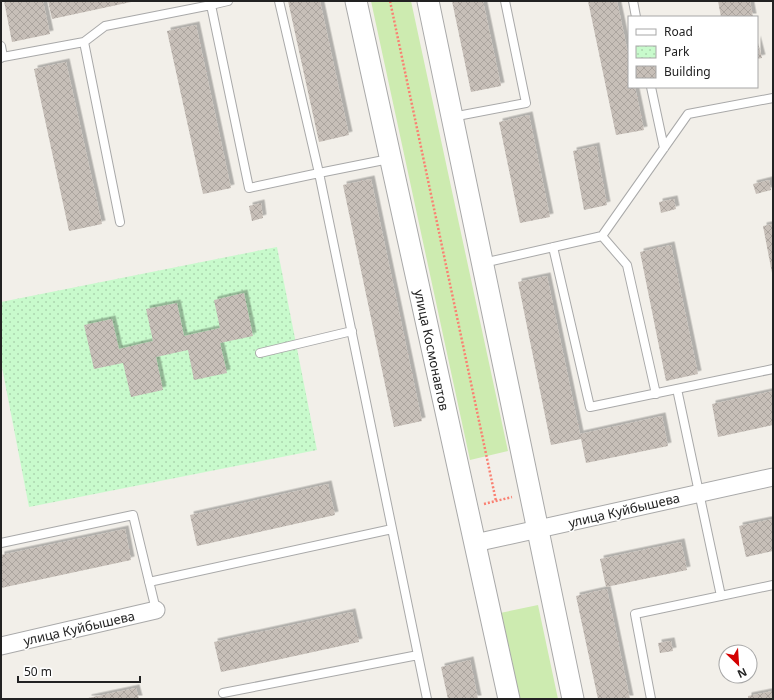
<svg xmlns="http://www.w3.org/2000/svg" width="774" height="700" viewBox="0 0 774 700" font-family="'Noto Sans',sans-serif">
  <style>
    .grass { fill: #cdebb0 }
    .park { fill: url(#park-dots) }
    .building { fill: url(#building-cross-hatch); filter: url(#shadow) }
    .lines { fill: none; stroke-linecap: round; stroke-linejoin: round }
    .service-casing { stroke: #a9a9a9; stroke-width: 10 }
    .minor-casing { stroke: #a9a9a9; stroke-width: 19 }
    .tertiary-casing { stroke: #a9a9a9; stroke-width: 23 }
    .path { stroke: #fa8072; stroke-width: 2.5; stroke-dasharray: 2 2; stroke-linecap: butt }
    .service { stroke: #fff; stroke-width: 8 }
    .minor { stroke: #fff; stroke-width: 17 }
    .tertiary { stroke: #fff; stroke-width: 21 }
    .labels { text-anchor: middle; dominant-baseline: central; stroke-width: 3; stroke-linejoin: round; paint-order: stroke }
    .street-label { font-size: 13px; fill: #222; stroke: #fff }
  </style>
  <defs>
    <pattern id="park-dots" width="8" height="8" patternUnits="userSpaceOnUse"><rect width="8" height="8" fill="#c8facc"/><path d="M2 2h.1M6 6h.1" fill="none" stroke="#acd6af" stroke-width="1.8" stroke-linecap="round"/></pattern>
    <pattern id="building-cross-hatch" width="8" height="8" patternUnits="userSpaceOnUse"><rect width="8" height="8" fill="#c7bfb8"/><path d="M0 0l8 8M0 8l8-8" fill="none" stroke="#aba49e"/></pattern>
    <filter id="shadow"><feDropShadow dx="3.5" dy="-3.5" stdDeviation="0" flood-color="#0004"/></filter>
  </defs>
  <rect width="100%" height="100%" fill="#f2efe9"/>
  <!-- grass -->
  <path class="grass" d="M 371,1 L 411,1 L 508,451 L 470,460 Z
    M 538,605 L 558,699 L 518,699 L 500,613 Z"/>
  <!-- park -->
  <path class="park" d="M 277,247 L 317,450 L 29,507 L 1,362 L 1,302 Z"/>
  <!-- building -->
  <path class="building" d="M 4,1 L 43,1 L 50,34 L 12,42 Z
    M 48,1 L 131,1 L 131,2 L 52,19 Z
    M 288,1 L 320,1 L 349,135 L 319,142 Z
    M 452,1 L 483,1 L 501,86 L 471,92 Z
    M 588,1 L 617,1 L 629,58 L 629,87 L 635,87 L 644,130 L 616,135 Z
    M 718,1 L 750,1 L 753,17 L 721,17 Z
    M 196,25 L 231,188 L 203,194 L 167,31 Z
    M 757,39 L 762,58 L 757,59 Z
    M 66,62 L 102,224 L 69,231 L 34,69 Z
    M 529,115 L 550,217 L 520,223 L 499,122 Z
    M 596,146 L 607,205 L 584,210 L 573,151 Z
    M 371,179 L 422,421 L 394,427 L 343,185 Z
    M 769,180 L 771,190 L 756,194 L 753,184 Z
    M 674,199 L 676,209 L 661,213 L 659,202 Z
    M 261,203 L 263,218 L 252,221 L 249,206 Z
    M 773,224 L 773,272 L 772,273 L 763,226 Z
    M 671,245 L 698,374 L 666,381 L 640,252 Z
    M 547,276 L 581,439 L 551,445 L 518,282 Z
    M 244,293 L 253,336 L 220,343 L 227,373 L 194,380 L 188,350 L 156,357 L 163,390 L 131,397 L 123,363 L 94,369 L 84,325 L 112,319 L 119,349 L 153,341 L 146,309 L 177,303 L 184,336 L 220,328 L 214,300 Z
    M 773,391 L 773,425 L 718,437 L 712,404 Z
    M 662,416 L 668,446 L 586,463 L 580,434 Z
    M 328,484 L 335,515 L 197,546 L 190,515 Z
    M 773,519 L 773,551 L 746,557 L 739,526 Z
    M 125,529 L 131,560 L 1,588 L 1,555 Z
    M 681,542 L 687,570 L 606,587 L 600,559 Z
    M 607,589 L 630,699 L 598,699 L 576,596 Z
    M 352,612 L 359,642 L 221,672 L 214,642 Z
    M 671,641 L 673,651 L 660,653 L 658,643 Z
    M 470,660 L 478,699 L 448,699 L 441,667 Z
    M 136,688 L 139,699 L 88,699 L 88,698 Z
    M 773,691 L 773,699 L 748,699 L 748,696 Z"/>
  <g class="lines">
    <!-- service casing -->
    <g class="service-casing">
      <path id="service" d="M 633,1 L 636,17
        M 211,5 L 228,1
        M 84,42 L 120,222
        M 1,46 L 3,57 L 1,58
        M 3,57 L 84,42 L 105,26 L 211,5 L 249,188 L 319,173 L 279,1
        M 651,87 L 664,148
        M 452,117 L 526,103 L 505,1
        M 389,159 L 319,173 L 427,699
        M 602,236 L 627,265 L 656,394
        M 553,247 L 590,407 L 773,369
        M 483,263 L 602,236 L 688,114 L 773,98
        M 260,353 L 352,331
        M 677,389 L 721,596
        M 1,543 L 133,515 L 156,610
        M 149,582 L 392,529
        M 223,693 L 418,655
        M 651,699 L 635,614 L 773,585"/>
    </g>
    <!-- minor casing -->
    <g class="minor-casing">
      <path id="minor" d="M 475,543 L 773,477
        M 1,646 L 156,610"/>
    </g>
    <!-- tertiary casing -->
    <g class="tertiary-casing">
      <path id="tertiary" d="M 356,1 L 509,699
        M 428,1 L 573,699"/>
    </g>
    <!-- path -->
    <path class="path" d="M 390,1 L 496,501
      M 484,504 L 512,497"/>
    <!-- service -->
    <use href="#service" class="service"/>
    <!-- minor -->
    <use href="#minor" class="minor"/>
    <!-- tertiary -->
    <use href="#tertiary" class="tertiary"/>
  </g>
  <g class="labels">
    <!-- street labels -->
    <g class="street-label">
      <text transform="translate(432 350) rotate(78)">улица Космонавтов</text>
      <text transform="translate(624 510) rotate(-13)">улица Куйбышева</text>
      <text transform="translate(79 628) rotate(-13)">улица Куйбышева</text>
    </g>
  </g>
  <!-- border -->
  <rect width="774" height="700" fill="none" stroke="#222222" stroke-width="4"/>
  <!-- legend -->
  <rect x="628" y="16" width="130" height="72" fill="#ffffff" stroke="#a7a7a7"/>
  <rect x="636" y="29" width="20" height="6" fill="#ffffff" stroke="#a7a7a7"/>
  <text x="664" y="36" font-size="12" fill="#222222">Road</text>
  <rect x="636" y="46" width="20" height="12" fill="url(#park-dots)" stroke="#a7a7a7"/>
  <text x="664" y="56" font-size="12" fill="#222222">Park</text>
  <rect x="636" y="66" width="20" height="12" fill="url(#building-cross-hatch)" stroke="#a7a7a7"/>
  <text x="664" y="76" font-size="12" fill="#222222">Building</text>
  <!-- north arrow -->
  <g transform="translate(738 664) rotate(155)"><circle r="19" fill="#ffffff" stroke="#a7a7a7"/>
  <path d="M0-3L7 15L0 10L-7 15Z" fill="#d40000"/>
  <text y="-6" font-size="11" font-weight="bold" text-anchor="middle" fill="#222222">N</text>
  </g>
  <!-- scale -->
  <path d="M18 676v6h122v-6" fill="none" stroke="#222222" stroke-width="2"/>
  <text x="24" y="676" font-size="12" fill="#222222" stroke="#ffffff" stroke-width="3" paint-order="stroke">50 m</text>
</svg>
